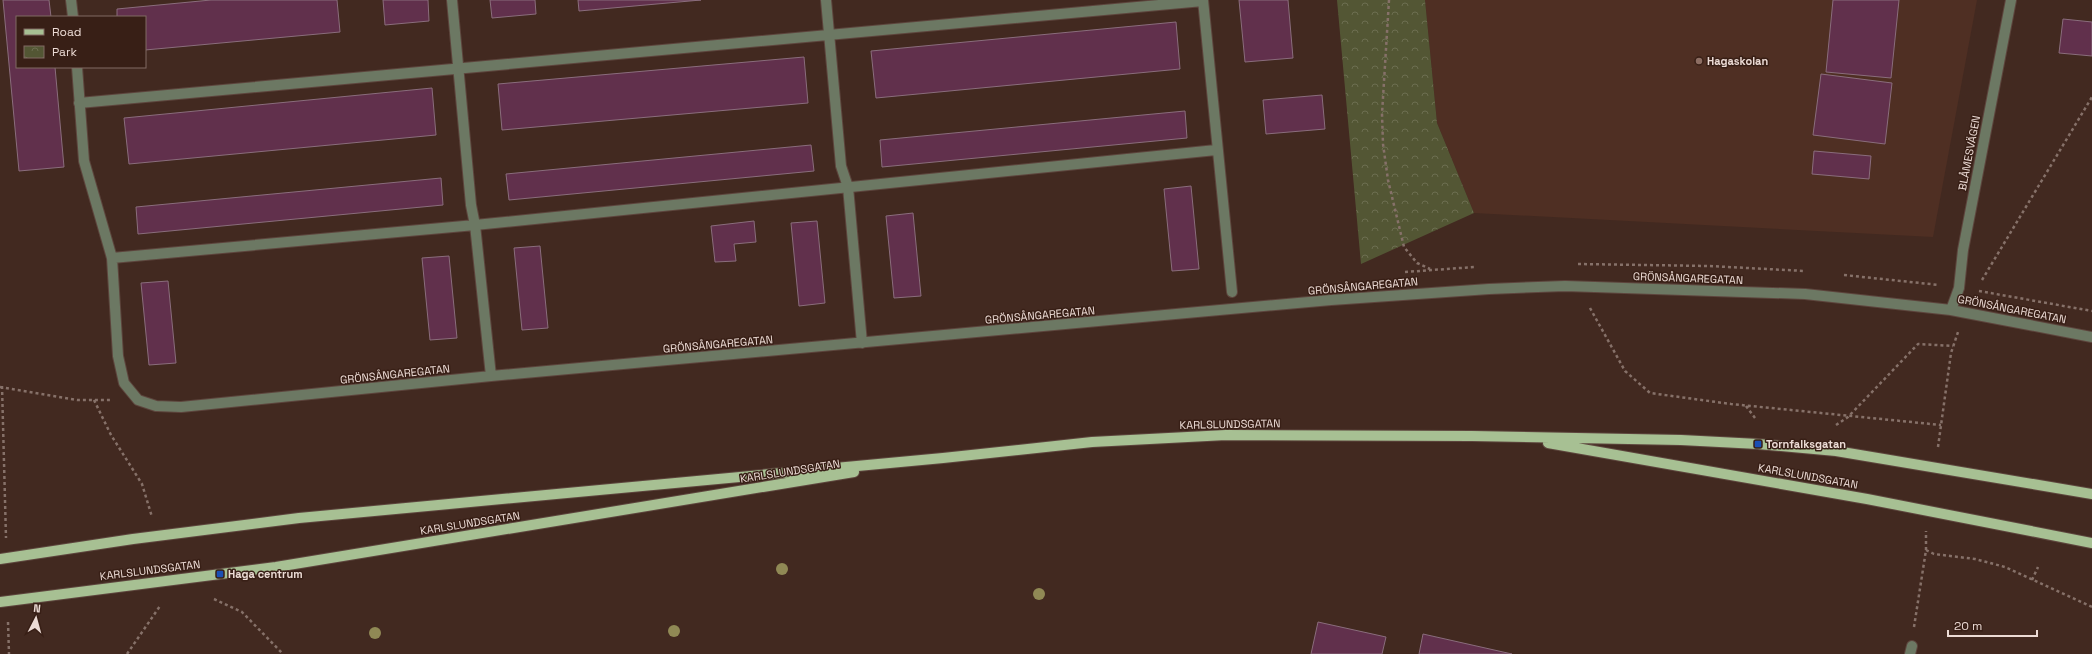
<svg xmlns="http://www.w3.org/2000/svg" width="2092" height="654" viewBox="0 0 2092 654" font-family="'Space Grotesk',sans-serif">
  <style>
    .built { fill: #4f2f23 }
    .park { fill: url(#park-crowns) }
    .building { fill: #61304c; stroke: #8a6d7c }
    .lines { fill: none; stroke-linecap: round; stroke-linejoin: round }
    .minor-casing { stroke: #5d453d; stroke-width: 12 }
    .major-casing { stroke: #5d453d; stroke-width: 12 }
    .path { stroke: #867169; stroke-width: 2.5; stroke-dasharray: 3 3; stroke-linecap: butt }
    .minor { stroke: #6c7863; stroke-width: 10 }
    .major { stroke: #a7c093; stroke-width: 10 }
    .tree { fill: #908955 }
    .education-dot { fill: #8d6e63; stroke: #381f16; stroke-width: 1.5 }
    .transit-dot { fill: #1a4fb4; stroke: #381f16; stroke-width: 1.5 }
    .labels { text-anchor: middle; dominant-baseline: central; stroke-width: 3; stroke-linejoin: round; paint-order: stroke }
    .poi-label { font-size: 11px; font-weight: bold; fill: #ecdbd5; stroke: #381f16; text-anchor: start }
    .street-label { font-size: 11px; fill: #ecdbd5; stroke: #381f16 }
  </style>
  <defs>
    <pattern id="park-crowns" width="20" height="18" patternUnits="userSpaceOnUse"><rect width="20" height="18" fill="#535634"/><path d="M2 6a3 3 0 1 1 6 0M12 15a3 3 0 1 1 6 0" fill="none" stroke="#6c6e50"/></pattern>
  </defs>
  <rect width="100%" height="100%" fill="#422920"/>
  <!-- built -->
  <path class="built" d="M 1425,0 L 1977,0 L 1933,237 L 1474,213 L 1437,123 Z"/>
  <!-- park -->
  <path class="park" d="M 1337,0 L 1425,0 L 1437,123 L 1474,213 L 1361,264 Z"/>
  <!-- building -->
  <path class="building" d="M 3,0 L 49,0 L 51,17 L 17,17 L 17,67 L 55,67 L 64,167 L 19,171 Z
    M 211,0 L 337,0 L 340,32 L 145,50 L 145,17 L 117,17 L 117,9 Z
    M 383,0 L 428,0 L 429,21 L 385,25 Z
    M 490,0 L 535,0 L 536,14 L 492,18 Z
    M 578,0 L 701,0 L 579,11 Z
    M 1239,0 L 1288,0 L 1293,58 L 1245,62 Z
    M 1833,0 L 1899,0 L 1891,78 L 1826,72 Z
    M 2063,19 L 2092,22 L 2092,56 L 2059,53 Z
    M 1176,22 L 1180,69 L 876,98 L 871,51 Z
    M 804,57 L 808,103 L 502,130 L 498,84 Z
    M 1821,74 L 1892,83 L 1885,144 L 1813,135 Z
    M 432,88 L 436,135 L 129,164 L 124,118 Z
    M 1322,95 L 1325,129 L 1266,134 L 1263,100 Z
    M 1185,111 L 1187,138 L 882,167 L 880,140 Z
    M 811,145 L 814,171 L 509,200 L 506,174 Z
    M 1814,151 L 1871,156 L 1869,179 L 1812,174 Z
    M 441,178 L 443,205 L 138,234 L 136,207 Z
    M 1191,186 L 1199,269 L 1172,271 L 1164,189 Z
    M 913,213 L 921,296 L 894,298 L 886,216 Z
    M 754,221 L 756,242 L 734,244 L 736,261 L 715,262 L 711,226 Z
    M 817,221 L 825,303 L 799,306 L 791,223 Z
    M 540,246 L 548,328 L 522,330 L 514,248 Z
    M 449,256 L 457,338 L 430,340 L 422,258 Z
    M 168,281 L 176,363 L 149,365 L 141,283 Z
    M 1318,622 L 1386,637 L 1382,654 L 1311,654 Z
    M 1423,634 L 1512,654 L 1419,654 Z"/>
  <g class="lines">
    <!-- minor casing -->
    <g class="minor-casing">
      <path id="minor" d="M 71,0 L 73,17
        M 452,0 L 471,205 L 475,225 L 491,376
        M 826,0 L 841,166 L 848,187 L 862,343
        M 1203,0 L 1232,292
        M 77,67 L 84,161 L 112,258 L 118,356 L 124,383 L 138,400 L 156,406 L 181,407 L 491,376 L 1331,300 L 1489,289 L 1565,286 L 1805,294 L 1951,310 L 2092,337
        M 79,103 L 1203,1
        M 112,258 L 475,225 L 1216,150
        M 1951,310 L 1959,288 L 1963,250 L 2011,0
        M 1910,654 L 1912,646"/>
    </g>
    <!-- major casing -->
    <g class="major-casing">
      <path id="major" d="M 1548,443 L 1867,499 L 2092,543
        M 0,559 L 133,539 L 299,518 L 943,458 L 1092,442 L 1226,435 L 1472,436 L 1681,440 L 1758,444 L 1836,451 L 2092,494
        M 0,602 L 276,567 L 854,472"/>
    </g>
    <!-- path -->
    <path class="path" d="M 1389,0 L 1382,114 L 1383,144 L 1388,180 L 1404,247 L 1417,263 L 1430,269
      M 1578,264 L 1709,266 L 1805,271
      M 1405,272 L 1474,267
      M 1844,275 L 1939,285
      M 1982,280 L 2092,97
      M 1979,291 L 2092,311
      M 1590,308 L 1625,371 L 1650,393 L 1731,404 L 1941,425
      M 2,386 L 6,538
      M 0,387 L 77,400 L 110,400
      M 94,400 L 111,435 L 142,484 L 152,517
      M 1746,406 L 1755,418
      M 1836,425 L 1848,417 L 1918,344 L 1953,346
      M 1938,447 L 1951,353 L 1958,332
      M 1926,550 L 1934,554 L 1975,559 L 2005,567 L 2092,607
      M 2032,580 L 2038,567
      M 214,599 L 242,612 L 283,654
      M 8,622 L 9,654
      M 1914,627 L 1926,550 L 1926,531
      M 127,654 L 160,606"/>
    <!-- minor -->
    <use href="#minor" class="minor"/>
    <!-- major -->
    <use href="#major" class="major"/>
  </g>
  <!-- trees -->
  <g class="tree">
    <circle cx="782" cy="569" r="6"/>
    <circle cx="1039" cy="594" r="6"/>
    <circle cx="674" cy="631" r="6"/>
    <circle cx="375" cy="633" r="6"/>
  </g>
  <!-- markers -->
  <circle class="education-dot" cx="1699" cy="61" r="4"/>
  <g class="transit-dot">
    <rect x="1754" y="440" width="8" height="8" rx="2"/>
    <rect x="216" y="570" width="8" height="8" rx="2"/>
  </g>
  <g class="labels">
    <!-- poi labels -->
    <g class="poi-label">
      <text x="1707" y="61">Hagaskolan</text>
      <text x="1766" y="444">Tornfalksgatan</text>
      <text x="228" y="574">Haga centrum</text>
    </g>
    <!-- street labels -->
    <g class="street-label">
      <text transform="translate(1969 153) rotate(-79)">BLÅMESVÄGEN</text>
      <text transform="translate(1688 278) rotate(2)">GRÖNSÅNGAREGATAN</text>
      <text transform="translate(1363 286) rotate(-5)">GRÖNSÅNGAREGATAN</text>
      <text transform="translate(2012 309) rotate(11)">GRÖNSÅNGAREGATAN</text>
      <text transform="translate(1040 315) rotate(-5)">GRÖNSÅNGAREGATAN</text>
      <text transform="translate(718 344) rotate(-5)">GRÖNSÅNGAREGATAN</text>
      <text transform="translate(395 374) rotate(-6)">GRÖNSÅNGAREGATAN</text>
      <text transform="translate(1230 424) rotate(-1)">KARLSLUNDSGATAN</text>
      <text transform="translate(790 471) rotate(-9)">KARLSLUNDSGATAN</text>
      <text transform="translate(1808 476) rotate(10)">KARLSLUNDSGATAN</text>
      <text transform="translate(470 523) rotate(-9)">KARLSLUNDSGATAN</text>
      <text transform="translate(150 570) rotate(-7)">KARLSLUNDSGATAN</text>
    </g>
  </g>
  <!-- legend -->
  <rect x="16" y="16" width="130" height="52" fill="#381f16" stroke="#806a62"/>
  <rect x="24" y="29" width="20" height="6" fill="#a7c093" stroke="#806a62"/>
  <text x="52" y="36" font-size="12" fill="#ecdbd5">Road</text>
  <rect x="24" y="46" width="20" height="12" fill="url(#park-crowns)" stroke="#806a62"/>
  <text x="52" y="56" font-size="12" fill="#ecdbd5">Park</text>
  <!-- north arrow -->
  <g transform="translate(36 618) rotate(6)" stroke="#381f16" stroke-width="3" paint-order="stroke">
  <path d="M0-3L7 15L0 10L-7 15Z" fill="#ecdbd5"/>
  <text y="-6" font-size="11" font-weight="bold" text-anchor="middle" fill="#ecdbd5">N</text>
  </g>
  <!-- scale -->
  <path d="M1948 630v6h89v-6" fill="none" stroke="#ecdbd5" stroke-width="2"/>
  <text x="1954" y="630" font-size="12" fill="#ecdbd5" stroke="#381f16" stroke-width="3" paint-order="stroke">20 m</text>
</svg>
